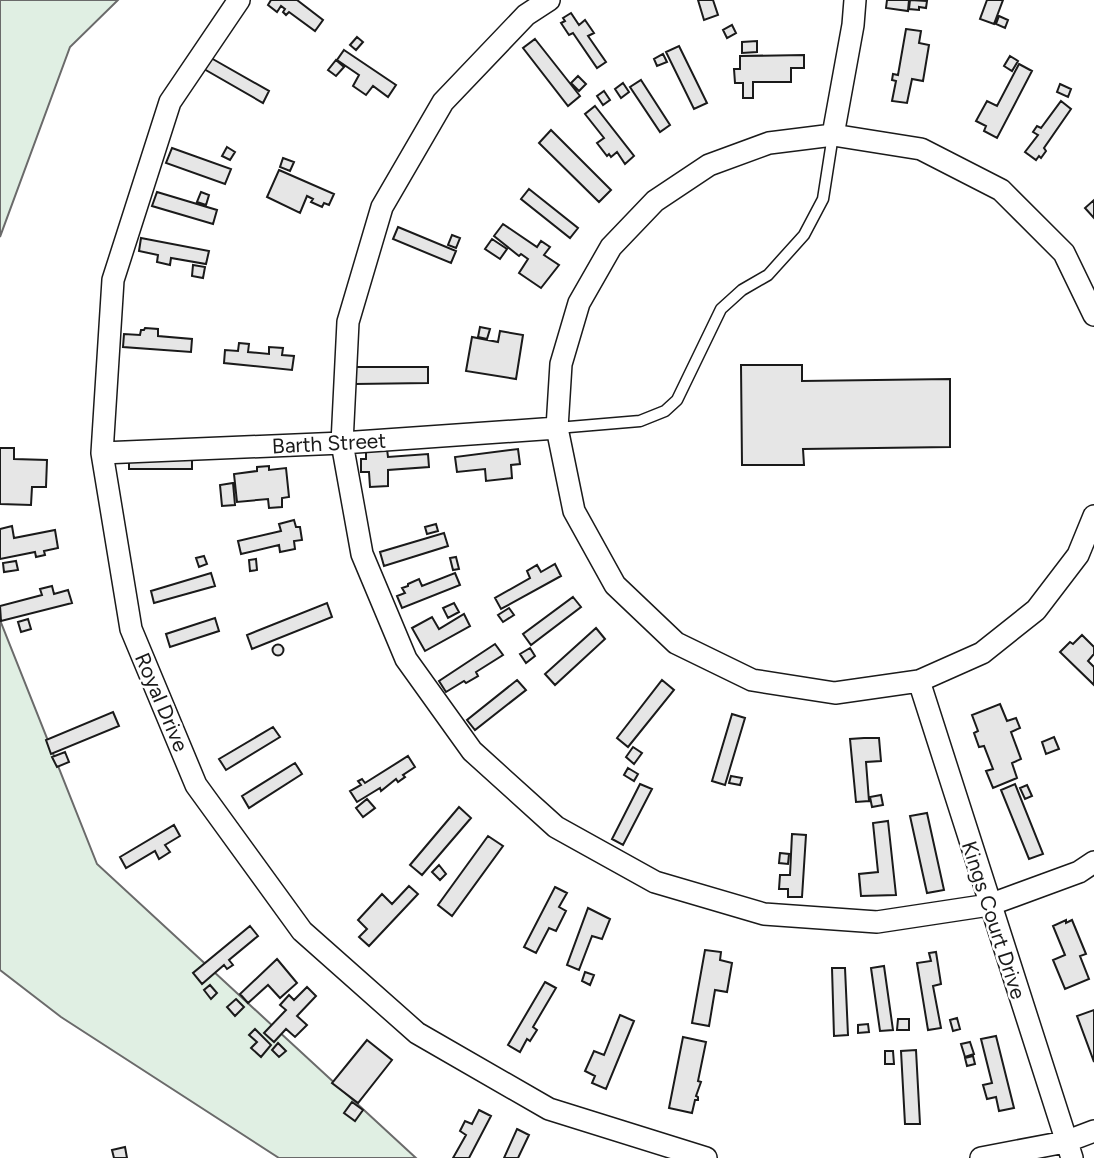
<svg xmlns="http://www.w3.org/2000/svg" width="1094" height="1158" viewBox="0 0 1094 1158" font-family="Figtree,sans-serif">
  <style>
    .green { fill: #e0efe3; stroke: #6a6a6a; stroke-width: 2 }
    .building { fill: #e6e6e6; stroke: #1a1a1a; stroke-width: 2 }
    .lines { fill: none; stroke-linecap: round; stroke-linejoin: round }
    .lane-casing { stroke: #1a1a1a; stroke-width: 13 }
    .street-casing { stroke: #1a1a1a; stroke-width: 24 }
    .lane { stroke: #fff; stroke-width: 10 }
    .street { stroke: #fff; stroke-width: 21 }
    .labels { text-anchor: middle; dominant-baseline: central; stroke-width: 5; stroke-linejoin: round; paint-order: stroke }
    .street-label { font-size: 21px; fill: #1a1a1a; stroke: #fff }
  </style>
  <rect width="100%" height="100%" fill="#fff"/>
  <!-- green -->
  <path class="green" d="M 0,0 L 118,0 L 70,47 L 0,237 Z
    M 0,620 L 97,864 L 416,1158 L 279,1158 L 61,1017 L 0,970 Z"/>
  <!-- building -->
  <path class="building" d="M 271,0 L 297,0 L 323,20 L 315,31 L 289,12 L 286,15 L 283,12 L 285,9 L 281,6 L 277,12 L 268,5 Z
    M 698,0 L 713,0 L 718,15 L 704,20 Z
    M 887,0 L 909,0 L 908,11 L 886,8 Z
    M 910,0 L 927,1 L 926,8 L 919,7 L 919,10 L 909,9 Z
    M 987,0 L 1003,0 L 994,24 L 980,19 Z
    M 571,13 L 579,25 L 585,20 L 594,33 L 588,36 L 606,62 L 597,68 L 573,33 L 569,35 L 561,23 L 565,21 L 563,18 Z
    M 999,16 L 1008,20 L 1005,28 L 996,24 Z
    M 732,25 L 736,33 L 727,38 L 723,30 Z
    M 906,29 L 921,31 L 919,43 L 929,45 L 923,81 L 912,79 L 907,103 L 892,101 L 896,81 L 892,80 L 893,74 L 898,75 Z
    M 357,37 L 363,42 L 356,50 L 350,45 Z
    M 535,39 L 580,96 L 568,106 L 523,48 Z
    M 757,41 L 757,52 L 742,53 L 742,42 Z
    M 679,46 L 707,103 L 694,109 L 666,52 Z
    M 344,50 L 396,85 L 388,97 L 373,86 L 366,95 L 353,86 L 359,75 L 337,60 Z
    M 663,54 L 667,62 L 657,66 L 654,59 Z
    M 804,55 L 804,68 L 791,68 L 791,82 L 753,82 L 753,98 L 743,98 L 743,83 L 735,83 L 734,69 L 740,69 L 740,56 Z
    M 1010,56 L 1018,61 L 1012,71 L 1004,66 Z
    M 211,58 L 269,91 L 263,103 L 204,69 Z
    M 336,60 L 344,67 L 336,76 L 328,70 Z
    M 1019,64 L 1032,71 L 997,138 L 984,131 L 986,126 L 976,121 L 987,101 L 997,106 Z
    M 578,76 L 586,84 L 579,91 L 571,83 Z
    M 641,80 L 670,125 L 660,132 L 630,87 Z
    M 623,83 L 629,92 L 621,98 L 615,89 Z
    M 1060,84 L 1071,89 L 1068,97 L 1057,92 Z
    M 604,91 L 610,100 L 603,105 L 597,96 Z
    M 1061,101 L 1071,109 L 1044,148 L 1046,151 L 1041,158 L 1039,156 L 1036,160 L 1025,152 L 1038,135 L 1033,132 L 1037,126 L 1041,128 Z
    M 595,106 L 634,156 L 625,164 L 617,152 L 611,157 L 609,154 L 607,156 L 597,143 L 604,138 L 585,114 Z
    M 551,130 L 611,190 L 599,202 L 539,143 Z
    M 227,147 L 235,152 L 230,160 L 222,156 Z
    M 172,148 L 231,169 L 225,184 L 166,163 Z
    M 283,158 L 294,162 L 290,171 L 280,167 Z
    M 279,170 L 334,194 L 329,205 L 324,203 L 322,207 L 311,202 L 313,199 L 307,196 L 300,213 L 267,197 Z
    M 529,189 L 578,228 L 570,238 L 521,199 Z
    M 157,192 L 217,210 L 213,224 L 152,206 Z
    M 201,192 L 209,195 L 206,205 L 197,202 Z
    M 1094,200 L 1094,218 L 1085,208 Z
    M 503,224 L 537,247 L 541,241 L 550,247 L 544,255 L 559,265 L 541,288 L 519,273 L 528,259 L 521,254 L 519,256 L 494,236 Z
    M 398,227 L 456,251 L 451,263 L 393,239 Z
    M 452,235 L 460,238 L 456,248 L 448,245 Z
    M 141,238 L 209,251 L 206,264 L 171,258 L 170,265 L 157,262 L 158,255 L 139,251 Z
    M 492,239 L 507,249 L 500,259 L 485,249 Z
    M 193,265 L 205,267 L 203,278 L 192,276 Z
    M 480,327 L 490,329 L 487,339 L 478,337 Z
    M 145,328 L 158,329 L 158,336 L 192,339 L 191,352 L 123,347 L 124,334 L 140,335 L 141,330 L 144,330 Z
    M 500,331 L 523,335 L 516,379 L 466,371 L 472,337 L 498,342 Z
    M 239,343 L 249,344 L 248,352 L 269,354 L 269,347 L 283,348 L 282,355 L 294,356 L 292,370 L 224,363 L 225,350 L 238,351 Z
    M 741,365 L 802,365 L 802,381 L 950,379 L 950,447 L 803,449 L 804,465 L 742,465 Z
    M 354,367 L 428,367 L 428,383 L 355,384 Z
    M 0,448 L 14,448 L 14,459 L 47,460 L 46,487 L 32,487 L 31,505 L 0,504 Z
    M 387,449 L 388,457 L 428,454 L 429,467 L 388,470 L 388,486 L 370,487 L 369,472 L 361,472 L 361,459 L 366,459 L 366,451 Z
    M 518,449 L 520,464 L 511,465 L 512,478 L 486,481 L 485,469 L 457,472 L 455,457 Z
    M 129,456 L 192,456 L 192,469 L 129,469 Z
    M 269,466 L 269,470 L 286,468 L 289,497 L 282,498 L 282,507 L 269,508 L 268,499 L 237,502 L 234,474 L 257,471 L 257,467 Z
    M 233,483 L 235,505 L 222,506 L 220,485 Z
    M 294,520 L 296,527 L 300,527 L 302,540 L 294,541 L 295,549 L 280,552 L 279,545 L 241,554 L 238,541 L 281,531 L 279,524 Z
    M 436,524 L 438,531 L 427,534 L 425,527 Z
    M 12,526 L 14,538 L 55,530 L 58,548 L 44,551 L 45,555 L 36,557 L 35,552 L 0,559 L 0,529 Z
    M 444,533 L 448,546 L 384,566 L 380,552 Z
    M 204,556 L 207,564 L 199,567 L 196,558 Z
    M 456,557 L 459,569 L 453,570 L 450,558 Z
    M 256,559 L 257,570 L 250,571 L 249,560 Z
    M 16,561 L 18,570 L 4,572 L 3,563 Z
    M 555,564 L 561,576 L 501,609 L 495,598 L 530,578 L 527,571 L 537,565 L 541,572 Z
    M 211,573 L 215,586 L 154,603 L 151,591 Z
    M 455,573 L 460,585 L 402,608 L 397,596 L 405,593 L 402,588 L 408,586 L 408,584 L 419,579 L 422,586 Z
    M 52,586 L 54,594 L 68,590 L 72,603 L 1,621 L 0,606 L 42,595 L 40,589 Z
    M 573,597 L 581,607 L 531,645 L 523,634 Z
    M 327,603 L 332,617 L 252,649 L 247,635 Z
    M 454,603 L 459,612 L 448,618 L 443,608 Z
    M 509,608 L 514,615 L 503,622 L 498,615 Z
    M 464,614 L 470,626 L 425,651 L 412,628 L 432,617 L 439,629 Z
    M 215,618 L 219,631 L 170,647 L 166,634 Z
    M 28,619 L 31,629 L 21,632 L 18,622 Z
    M 596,628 L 605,639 L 555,685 L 545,674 Z
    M 1082,635 L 1094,647 L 1094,654 L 1088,661 L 1094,667 L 1094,685 L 1060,652 L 1070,642 L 1073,644 Z
    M 495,644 L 503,655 L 476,672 L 478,676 L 466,683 L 464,681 L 446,692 L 439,681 Z
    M272.5 650a5.5 5.5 0 1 1 11 0a5.5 5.5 0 1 1-11 0Z
    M 530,648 L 535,656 L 526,663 L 520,654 Z
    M 517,680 L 526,690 L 475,730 L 467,720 Z
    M 662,680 L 674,690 L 628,747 L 617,738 Z
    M 1000,704 L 1007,721 L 1016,718 L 1020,728 L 1011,732 L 1021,759 L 1012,763 L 1017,778 L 993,788 L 986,771 L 993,769 L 984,746 L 979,747 L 974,733 L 978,731 L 972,715 Z
    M 113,712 L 119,726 L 51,754 L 46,740 Z
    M 732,714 L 745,718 L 725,785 L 712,781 Z
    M 273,727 L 280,737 L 226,770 L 219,759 Z
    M 1054,737 L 1059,749 L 1046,754 L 1042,742 Z
    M 864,738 L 879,738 L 881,761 L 866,762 L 869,801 L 856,802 L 850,739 Z
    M 633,747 L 642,753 L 634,764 L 626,757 Z
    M 65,752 L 69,762 L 57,767 L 52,757 Z
    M 408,756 L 415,767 L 403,775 L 405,777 L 398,782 L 396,779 L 381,791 L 380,788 L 357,802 L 350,791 L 361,785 L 358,781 L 362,779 L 365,783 Z
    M 295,763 L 302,774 L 249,808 L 242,796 Z
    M 628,768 L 638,774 L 634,781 L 624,775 Z
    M 731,776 L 742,778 L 740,785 L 729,783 Z
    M 640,784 L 652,789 L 623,845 L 612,839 Z
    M 1015,784 L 1043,854 L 1029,859 L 1001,790 Z
    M 1027,785 L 1032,796 L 1025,799 L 1020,788 Z
    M 881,795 L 883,805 L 872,807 L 870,797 Z
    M 367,799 L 375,808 L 363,817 L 356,808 Z
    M 459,807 L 471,818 L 422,875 L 410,865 Z
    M 927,813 L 944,890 L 927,893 L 910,816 Z
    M 888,821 L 896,895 L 861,896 L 859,874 L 878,872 L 873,823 Z
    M 174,825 L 180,836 L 165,845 L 170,852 L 159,859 L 155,851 L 126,868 L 120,857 Z
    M 792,834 L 806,835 L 802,897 L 788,897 L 788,889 L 779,889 L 780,875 L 790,875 Z
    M 488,836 L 503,846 L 452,916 L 438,905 Z
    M 780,853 L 789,854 L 788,864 L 779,863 Z
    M 439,865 L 446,874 L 440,880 L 432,872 Z
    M 409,886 L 418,894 L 369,946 L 359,937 L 367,929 L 358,920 L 382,894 L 392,904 Z
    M 555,887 L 567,893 L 559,907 L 566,911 L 556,931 L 549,928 L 536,953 L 524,947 Z
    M 588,908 L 610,919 L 602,939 L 592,936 L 579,970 L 567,965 Z
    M 1066,920 L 1066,923 L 1072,920 L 1086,954 L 1080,956 L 1089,979 L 1065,989 L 1053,960 L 1065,955 L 1053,926 Z
    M 250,926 L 258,936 L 229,960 L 233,965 L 227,969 L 224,965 L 202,984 L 193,973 Z
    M 705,950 L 721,952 L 720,960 L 732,963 L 727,992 L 715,990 L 709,1026 L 692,1023 Z
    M 936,952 L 941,984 L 933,986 L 941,1028 L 928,1030 L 917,963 L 931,961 L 929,953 Z
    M 277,959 L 297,983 L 280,998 L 268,985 L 248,1003 L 240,994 Z
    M 884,966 L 893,1030 L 880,1031 L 871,968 Z
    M 832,968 L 845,968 L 848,1035 L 834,1036 Z
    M 585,972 L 594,975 L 590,985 L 582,981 Z
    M 545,982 L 556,988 L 533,1027 L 537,1030 L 530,1041 L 527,1039 L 520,1052 L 508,1045 Z
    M 210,985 L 217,993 L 211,999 L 204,990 Z
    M 307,987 L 316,996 L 297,1016 L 307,1025 L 295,1037 L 286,1029 L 274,1042 L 264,1033 L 286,1010 L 280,1005 L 289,995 L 294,1000 Z
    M 236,999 L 244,1007 L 235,1016 L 227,1007 Z
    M 1094,1010 L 1094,1062 L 1077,1016 Z
    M 620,1015 L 634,1021 L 606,1089 L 592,1083 L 595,1076 L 585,1071 L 594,1051 L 604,1055 Z
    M 957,1018 L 960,1029 L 953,1031 L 950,1020 Z
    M 898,1019 L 909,1019 L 909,1030 L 897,1030 Z
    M 868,1024 L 869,1032 L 858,1033 L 858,1025 Z
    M 255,1029 L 271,1045 L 261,1057 L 251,1048 L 257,1042 L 249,1035 Z
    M 996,1036 L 1014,1108 L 999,1111 L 996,1097 L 987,1099 L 983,1085 L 992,1083 L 981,1039 Z
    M 683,1037 L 706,1042 L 698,1081 L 701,1082 L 696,1096 L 698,1097 L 698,1100 L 695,1100 L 692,1113 L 669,1108 Z
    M 367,1040 L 392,1060 L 358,1103 L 332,1083 Z
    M 970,1042 L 974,1054 L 965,1057 L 961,1044 Z
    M 278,1043 L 286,1051 L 279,1057 L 272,1050 Z
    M 916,1050 L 920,1124 L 905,1124 L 901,1051 Z
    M 885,1051 L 893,1051 L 894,1064 L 885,1064 Z
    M 973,1056 L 975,1064 L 967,1066 L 965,1058 Z
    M 352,1102 L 363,1110 L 355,1121 L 344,1113 Z
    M 479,1110 L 491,1116 L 469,1158 L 453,1158 L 466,1135 L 460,1131 L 465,1121 L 472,1124 Z
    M 517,1129 L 529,1135 L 518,1158 L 504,1158 Z
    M 125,1147 L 127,1158 L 114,1158 L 112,1150 Z"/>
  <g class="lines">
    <!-- lane casing -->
    <g class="lane-casing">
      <path id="lane" d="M 557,428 L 640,421 L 665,411 L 677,400 L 721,309 L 742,290 L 768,275 L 804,235 L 823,199 L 833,135"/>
    </g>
    <!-- street casing -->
    <g class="street-casing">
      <path id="street" d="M 239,0 L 170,102 L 113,280 L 102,453 L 131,629 L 196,785 L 302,931 L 417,1033 L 549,1109 L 706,1158
        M 549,0 L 526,15 L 443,102 L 382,207 L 348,322 L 342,443 L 362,554 L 406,659 L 472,751 L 556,827 L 655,882 L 764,914 L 877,922 L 989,905 L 1079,872 L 1094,862
        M 833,135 L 853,25 L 855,0
        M 1094,315 L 1064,253 L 1001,190 L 921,149 L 833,135 L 769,143 L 709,165 L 655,201 L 611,247 L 579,303 L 561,364 L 557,428 L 574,511 L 615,585 L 676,643 L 752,680 L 835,693 L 919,681 L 982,653 L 1036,610 L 1078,555 L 1094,516
        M 102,453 L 342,443 L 557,428
        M 919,681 L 1072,1158
        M 981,1158 L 1065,1142 L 1094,1131"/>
    </g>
    <!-- lane -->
    <use href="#lane" class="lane"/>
    <!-- street -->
    <use href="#street" class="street"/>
  </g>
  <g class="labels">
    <!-- street labels -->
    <g class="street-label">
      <text transform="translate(329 443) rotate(-3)">Barth Street</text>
      <text transform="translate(162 702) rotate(67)">Royal Drive</text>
      <text transform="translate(994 920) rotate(72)">Kings Court Drive</text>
    </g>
  </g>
</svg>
